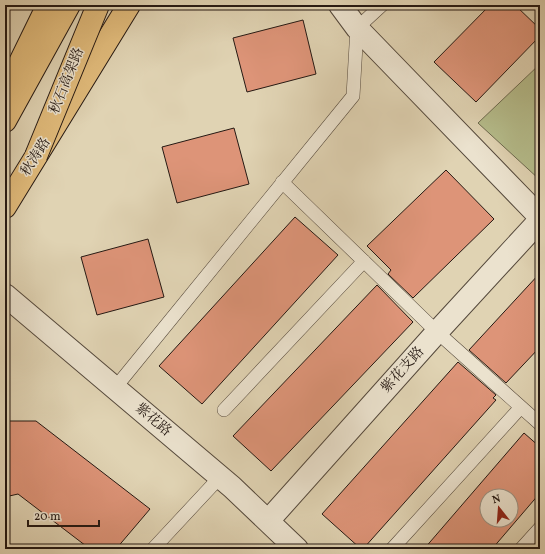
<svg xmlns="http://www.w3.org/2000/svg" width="545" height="554" viewBox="0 0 545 554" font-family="Vollkorn,'Noto Serif SC',serif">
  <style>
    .green { fill: #b5bc8b; stroke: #6d6a4f }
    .building { fill: #dd9478; stroke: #251913; fill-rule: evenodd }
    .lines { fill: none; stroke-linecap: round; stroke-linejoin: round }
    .service-casing { stroke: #54483b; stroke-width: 14 }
    .minor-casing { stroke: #54483b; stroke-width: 24 }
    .primary-casing { stroke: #251913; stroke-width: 24 }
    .trunk-casing { stroke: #251913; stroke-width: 24 }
    .service { stroke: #ebe2ce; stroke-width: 13 }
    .minor { stroke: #ebe2ce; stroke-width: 22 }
    .primary { stroke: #e0ba7a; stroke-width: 22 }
    .trunk { stroke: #e0ba7a; stroke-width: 22 }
    .trunk-bridge-casing { stroke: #251913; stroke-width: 24; stroke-linecap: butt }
    .trunk-bridge { stroke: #e0ba7a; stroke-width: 22 }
    .labels { text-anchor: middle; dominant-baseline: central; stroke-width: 3; stroke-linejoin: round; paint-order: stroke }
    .street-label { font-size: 14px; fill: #251913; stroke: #ebe2ce }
  </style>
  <rect width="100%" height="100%" fill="#e0d3b3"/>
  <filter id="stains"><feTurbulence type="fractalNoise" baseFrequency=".005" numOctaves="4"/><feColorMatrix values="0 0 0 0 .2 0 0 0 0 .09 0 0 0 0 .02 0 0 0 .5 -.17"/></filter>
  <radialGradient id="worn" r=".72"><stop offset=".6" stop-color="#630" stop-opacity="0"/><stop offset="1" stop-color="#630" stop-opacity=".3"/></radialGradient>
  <!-- green -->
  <path class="green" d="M 540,64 L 540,180 L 478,123 Z"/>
  <!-- building -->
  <path class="building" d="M 490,5 L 515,5 L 540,29 L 540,36 L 476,102 L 434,62 Z
    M 303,20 L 316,74 L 247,92 L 233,38 Z
    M 234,128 L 249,184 L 177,203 L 162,147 Z
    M 446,170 L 494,219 L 413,298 L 388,274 L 391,270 L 367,246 Z
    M 295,217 L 338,255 L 202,404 L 159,366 Z
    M 148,239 L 164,297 L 97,315 L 81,257 Z
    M 540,273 L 540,347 L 506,383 L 469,350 Z
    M 377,285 L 413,322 L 271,471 L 233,436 Z
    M 458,362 L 496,395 L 493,398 L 496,400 L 363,549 L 361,549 L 322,514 Z
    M 5,421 L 36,421 L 150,509 L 116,549 L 90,549 L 18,494 L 5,497 Z
    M 524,433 L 540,447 L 540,493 L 492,549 L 424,549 ZM 487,496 L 511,496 L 511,520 L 487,520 Z"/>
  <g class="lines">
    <!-- service casing -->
    <g class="service-casing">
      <path id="service" d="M 282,182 L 437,332 L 540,424
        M 115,388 L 353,96 L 357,28 L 382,5
        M 224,410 L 364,261
        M 153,549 L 220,477
        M 392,549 L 521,407
        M 521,549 L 540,528"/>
    </g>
    <!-- minor casing -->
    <g class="minor-casing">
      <path id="minor" d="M 340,5 L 357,28 L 540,217
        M 5,295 L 232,487 L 297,549
        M 268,521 L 437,332 L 540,220"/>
    </g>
    <!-- primary casing -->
    <g class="primary-casing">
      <path id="primary" d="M 5,93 L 48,5
        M 5,207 L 129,5"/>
    </g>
    <!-- trunk casing -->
    <g class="trunk-casing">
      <path id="trunk" d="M 5,121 L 69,5"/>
    </g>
    <!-- service -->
    <use href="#service" class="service"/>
    <!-- minor -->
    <use href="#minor" class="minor"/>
    <!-- primary -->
    <use href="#primary" class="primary"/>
    <!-- trunk -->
    <use href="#trunk" class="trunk"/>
    <!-- trunk-bridge casing -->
    <g class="trunk-bridge-casing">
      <path id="trunk-bridge" d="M 36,156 L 98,5"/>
    </g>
    <!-- trunk-bridge -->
    <use href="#trunk-bridge" class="trunk-bridge"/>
  </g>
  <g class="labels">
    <!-- street labels -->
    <g class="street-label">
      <text transform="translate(67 81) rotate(-68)">秋石高架路</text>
      <text transform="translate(36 157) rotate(-58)">秋涛路</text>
      <text transform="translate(403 370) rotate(-48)">紫花支路</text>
      <text transform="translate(153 420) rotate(40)">紫花路</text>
    </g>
  </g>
  <!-- margin -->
  <rect width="545" height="554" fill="none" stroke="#e0d3b3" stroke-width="20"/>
  <rect x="6" y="6" width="533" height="542" fill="none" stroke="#251913" stroke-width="2"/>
  <rect x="10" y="10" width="525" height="534" fill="none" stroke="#251913"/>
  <!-- north arrow -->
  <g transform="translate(499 508) rotate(343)"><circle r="19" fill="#ebe2ce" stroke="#9c9283"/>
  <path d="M0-3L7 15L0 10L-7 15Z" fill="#8f2418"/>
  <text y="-6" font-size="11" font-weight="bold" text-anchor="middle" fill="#251913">N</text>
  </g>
  <!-- scale -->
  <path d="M28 520v6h71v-6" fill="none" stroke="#251913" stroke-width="2"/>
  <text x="34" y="520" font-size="12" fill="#251913" stroke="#ebe2ce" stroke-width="3" paint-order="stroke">20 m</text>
  <rect width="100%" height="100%" filter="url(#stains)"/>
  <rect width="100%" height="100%" fill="url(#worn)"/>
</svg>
